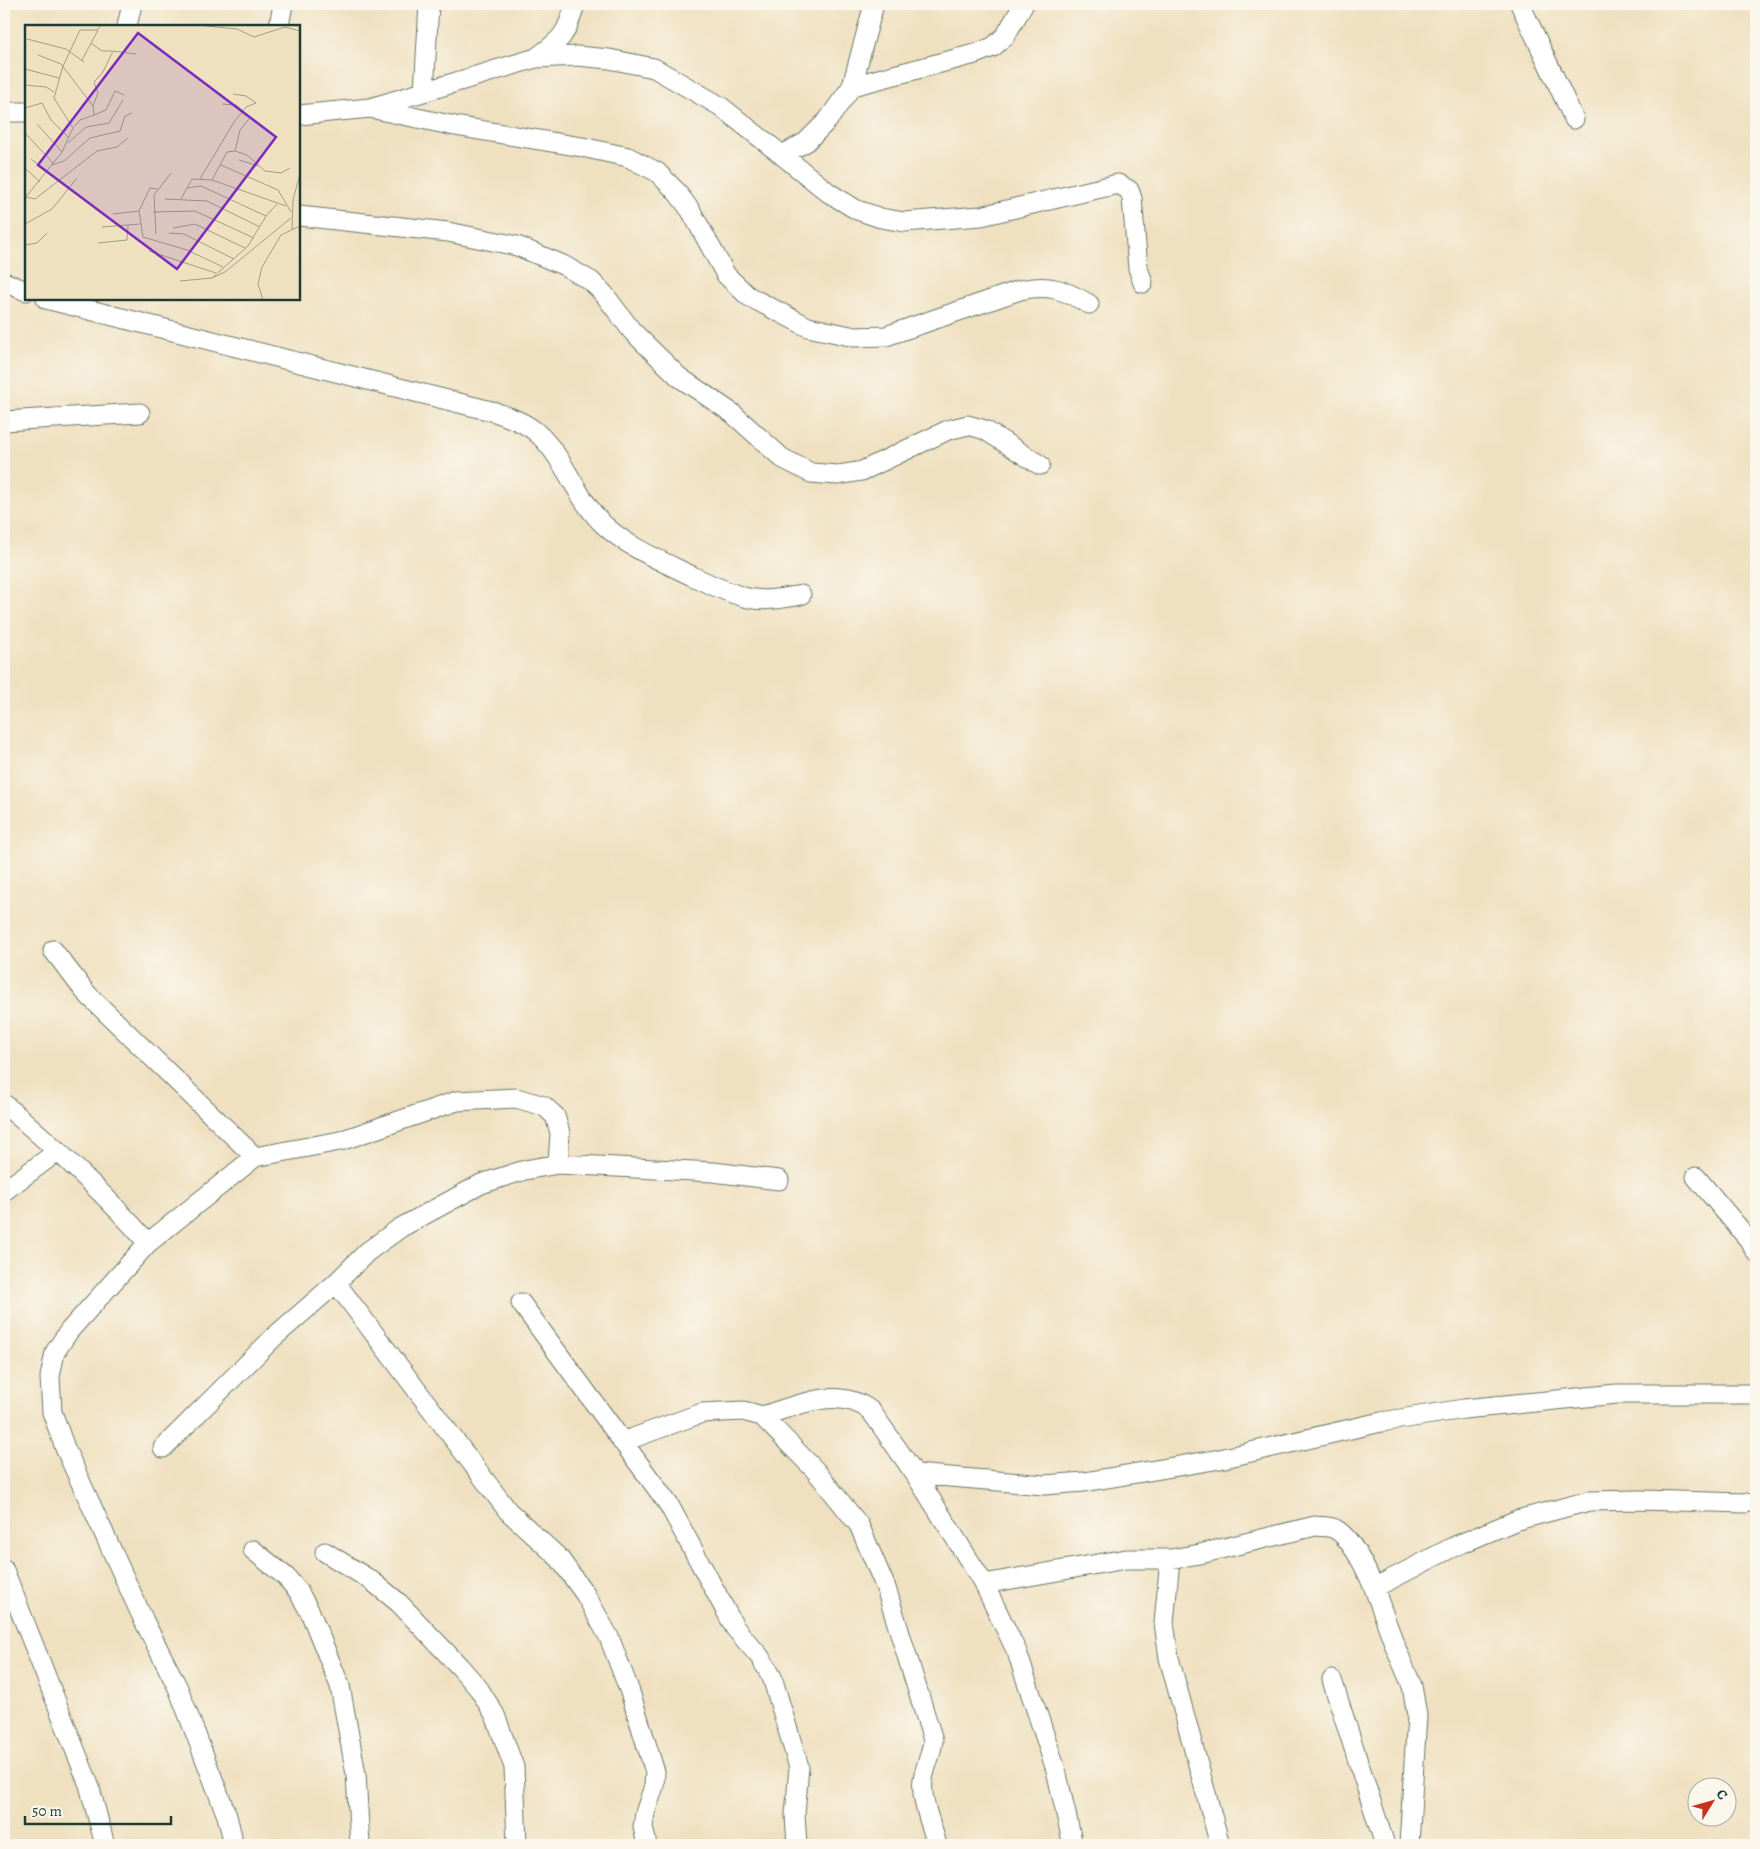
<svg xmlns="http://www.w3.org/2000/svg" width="1760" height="1849" viewBox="0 0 1760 1849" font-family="Alegreya,serif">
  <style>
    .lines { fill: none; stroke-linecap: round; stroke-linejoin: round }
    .street-casing { stroke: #687665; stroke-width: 21 }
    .street { stroke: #fff; stroke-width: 19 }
    .inset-road { fill: none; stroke: #9c9f88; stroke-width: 1 }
    .view { fill: #7b2cbf; fill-opacity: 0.15; stroke: #7b2cbf; stroke-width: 2.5 }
    .inset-edge { fill: none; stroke: #1f3d34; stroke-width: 2.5 }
  </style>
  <rect width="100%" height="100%" fill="#fbf7ec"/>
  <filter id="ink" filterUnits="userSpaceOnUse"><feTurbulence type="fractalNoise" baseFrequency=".02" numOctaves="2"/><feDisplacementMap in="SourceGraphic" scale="10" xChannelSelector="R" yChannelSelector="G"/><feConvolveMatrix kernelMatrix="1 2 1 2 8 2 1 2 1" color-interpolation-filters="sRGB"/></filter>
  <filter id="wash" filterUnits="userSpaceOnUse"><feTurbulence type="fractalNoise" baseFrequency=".0096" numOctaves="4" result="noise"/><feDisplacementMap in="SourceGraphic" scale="20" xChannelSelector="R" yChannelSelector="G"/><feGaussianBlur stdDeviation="1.12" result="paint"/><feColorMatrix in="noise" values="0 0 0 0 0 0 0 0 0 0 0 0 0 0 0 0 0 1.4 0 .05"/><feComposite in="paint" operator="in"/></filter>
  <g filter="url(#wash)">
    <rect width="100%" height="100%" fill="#efe0c0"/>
  </g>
  <g filter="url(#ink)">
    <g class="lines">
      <!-- street casing -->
      <g class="street-casing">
        <path id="street" d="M 1520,4 L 1574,119
          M 127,26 L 132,4
          M 279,26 L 283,4
          M 536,58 L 577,56 L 609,59 L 654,68 L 720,106 L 782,155 L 806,142 L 828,120 L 852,86 L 874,4
          M 852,86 L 975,54 L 993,47 L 1005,36 L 1024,4
          M 424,92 L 429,4
          M 370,108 L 455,126 L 582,147 L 628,157 L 657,172 L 676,191 L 691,211 L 726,275 L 748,296 L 808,327 L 855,337 L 886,336 L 1020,290 C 1049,284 1063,289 1089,304
          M 4,112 L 26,112
          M 299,115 L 370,108 L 536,58 C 561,40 567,35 575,4
          M 782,155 L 829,193 L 857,210 L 881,218 L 904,222 L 981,216 L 1118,184 L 1129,190 L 1132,198 L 1138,268 L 1143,283
          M 299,216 L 448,232 L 517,246 L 563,265 L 591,281 L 604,294 L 632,331 L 679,377 L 732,413 L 782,458 L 811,473 L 838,475 L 862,471 L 948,430 L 968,425 L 985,430 L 1040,465
          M 4,282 L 26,291
          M 46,299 L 495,412 C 509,417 524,422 536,432 C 565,457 575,497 603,524 C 626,546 659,560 688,574 C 707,583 727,593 748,598 C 765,602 783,598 801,595
          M 4,421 L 140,413
          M 53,950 L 86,993 L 255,1157
          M 4,1104 C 55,1147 104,1193 148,1243
          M 1696,1177 L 1749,1240 L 1756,1252
          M 4,1191 L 58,1151
          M 336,1283 L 508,1511 L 559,1558 L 585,1594 L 609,1637 L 630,1692 L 655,1772 L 654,1786 L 645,1813 L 643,1827 L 647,1845
          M 521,1303 L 669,1505 L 735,1628 L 760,1657 L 772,1677 L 799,1767 L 795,1815 L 797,1845
          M 762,1416 C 797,1406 838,1385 871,1411 L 915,1474 L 984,1584 L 1017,1652 L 1056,1770 L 1073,1845
          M 622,1442 L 702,1413 L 743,1411 L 762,1416 L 815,1470 L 859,1525 L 886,1588 L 933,1740 C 932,1754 925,1766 923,1779 C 920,1800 932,1825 937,1845
          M 163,1448 L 274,1337 L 336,1283 L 367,1252 L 400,1228 L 481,1184 L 525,1170 L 558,1164 L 713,1172 L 779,1180
          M 915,1474 L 1044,1485 L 1084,1482 L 1220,1459 L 1381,1422 L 1464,1409 L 1617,1394 L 1756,1394
          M 253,1550 L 285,1576 L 298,1591 L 310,1612 L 340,1686 L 356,1774 L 360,1845
          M 325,1552 L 372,1581 L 399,1603 L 460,1667 L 479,1689 L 495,1715 L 514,1767 L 517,1845
          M 1170,1559 L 1164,1623 L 1169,1658 L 1220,1845
          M 4,1570 L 89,1785 L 105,1845
          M 984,1584 L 1126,1559 L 1170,1559 L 1200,1554 L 1315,1526 C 1321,1527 1330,1526 1335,1529 C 1351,1537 1367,1571 1374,1588 L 1453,1547 L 1517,1520 L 1589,1501 L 1641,1500 L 1746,1503
          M 1374,1588 L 1395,1646 L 1412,1686 L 1417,1715 L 1409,1845
          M 1332,1680 L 1385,1845
          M 231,1845 L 232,1836 L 227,1816 L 178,1688 L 145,1623 L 65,1448 L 52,1412 L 50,1377 L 55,1352 L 69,1331 L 148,1243 L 255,1157 L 340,1141 L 457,1101 L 516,1098 L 544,1106 L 555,1116 L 560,1133 L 558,1164"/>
      </g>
      <!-- street -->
      <use href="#street" class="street"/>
    </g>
  </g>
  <!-- overview -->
  <g transform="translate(25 25)">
    <rect width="275" height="275" fill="#efe0c0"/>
    <path class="inset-road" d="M 171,0 L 212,4 L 229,12 L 260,2 L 275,6M 2,14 L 41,24 L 59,37M 66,18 L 77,26 L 87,26M 13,30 L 36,39 L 68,81 L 69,90 L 55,95 L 49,102M 57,35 L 73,5M 0,44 L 34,53M 0,60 L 21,62 L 29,67M 197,79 L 211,80 L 218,86M 68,81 L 73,68 L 69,57 L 78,47 L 88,26 L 111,29M 0,83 L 17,78 L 26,95 L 44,113M 69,90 L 81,85 L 90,66 L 99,70M 12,99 L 37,127M 0,108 L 28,138M 43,118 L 61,102 L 84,98 L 98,75M 210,126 L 222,130 L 240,146 L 256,148 L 265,143M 6,134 L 22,146M 214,135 L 233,141M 27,140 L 39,136 L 65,113 L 95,106 L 100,91 L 107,88M 196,140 L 253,165 L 266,187M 0,143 L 15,157M 175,154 L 209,97 L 221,82 L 231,78 L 221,71 L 208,69M 187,155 L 202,127 L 210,126 L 215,105 L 224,94M 162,163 L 167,154 L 187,155 L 261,181M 132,164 L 125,163 L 114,186 L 118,212 L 162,225 L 198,242M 1,172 L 10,174 L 72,126 L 92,122 L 103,113M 0,173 L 37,127 L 48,103 L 29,73 L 38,41 L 55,5 L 72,5 L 76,0M 140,174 L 182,176 L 235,202M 156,174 L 162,163 L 176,161 L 241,191 L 223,221 L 187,253M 128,187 L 170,186 L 229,213M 88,189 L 114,186M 241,191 L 252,179M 0,199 L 27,184 L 52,153M 77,202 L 115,199M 148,203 L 170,199 L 220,223M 267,204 L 268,175 L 275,149M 144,208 L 159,209 L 209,234M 131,209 L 129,170 L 146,148M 73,218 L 102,215 L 103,200M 0,220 L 12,218 L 22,208M 124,226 L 191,248M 155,256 L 187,253 L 200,247 L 266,193M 238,275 L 233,259 L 237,242 L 256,210 L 275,201"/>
    <path class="view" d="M 113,8 L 251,112 L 152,244 L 13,140 Z"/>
    <rect width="275" height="275" class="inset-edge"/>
  </g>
  <!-- margin -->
  <rect width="1760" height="1849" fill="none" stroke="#fbf7ec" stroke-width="20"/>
  <!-- north arrow -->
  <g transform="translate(1712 1802) rotate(53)"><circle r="24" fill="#fbf7ec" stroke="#a3ada2"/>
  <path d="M0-4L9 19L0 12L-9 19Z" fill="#c8321e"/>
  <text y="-8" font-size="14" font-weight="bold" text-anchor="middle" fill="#1f3d34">С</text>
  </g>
  <!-- scale -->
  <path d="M25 1816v8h146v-8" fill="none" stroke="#1f3d34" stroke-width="2.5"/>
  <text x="32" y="1816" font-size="15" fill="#1f3d34" stroke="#fbf7ec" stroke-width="4" paint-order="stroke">50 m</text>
</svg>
